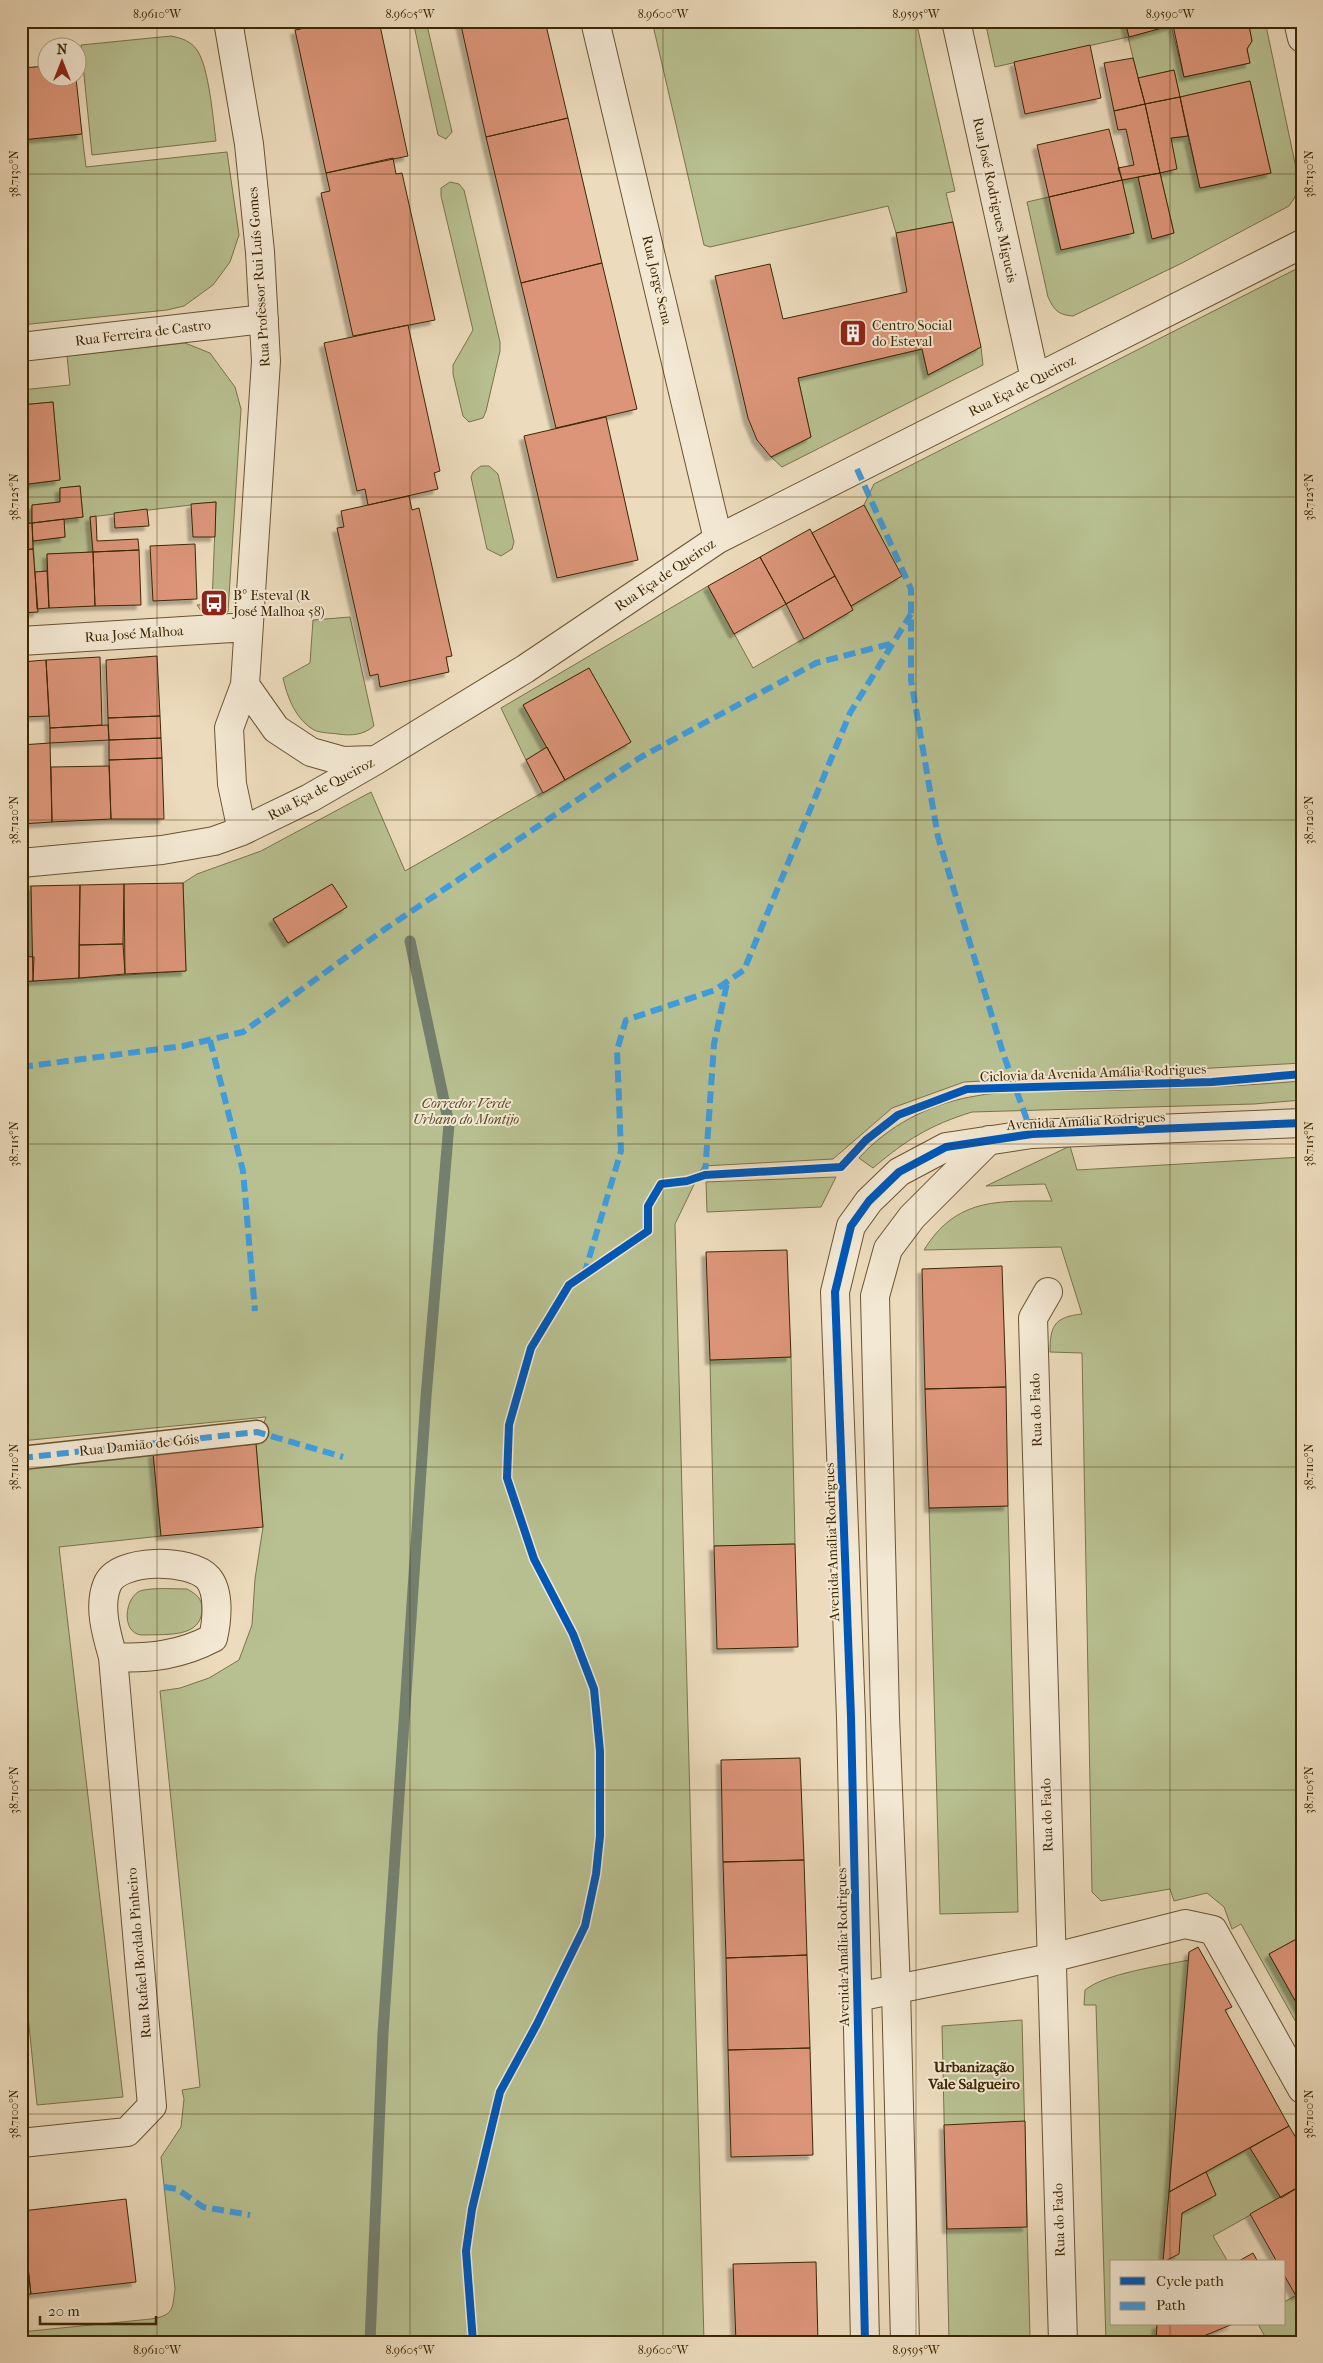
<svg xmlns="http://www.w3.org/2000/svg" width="1323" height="2363" viewBox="0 0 1323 2363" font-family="'IM FELL French Canon',serif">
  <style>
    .green { fill: #b8c091; stroke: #7a744a; fill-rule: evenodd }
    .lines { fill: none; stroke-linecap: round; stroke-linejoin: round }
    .stream { stroke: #747f6e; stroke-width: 11 }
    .building { fill: #dc9579; stroke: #3d2703; filter: url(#shadow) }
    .pedestrian-casing { stroke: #695431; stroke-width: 25 }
    .minor-casing { stroke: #695431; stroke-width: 30 }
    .pedestrian { stroke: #f3e8d3; stroke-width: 22 }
    .minor { stroke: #f3e8d3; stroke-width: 28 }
    .quiet { stroke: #3f9cdd; stroke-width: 6; stroke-dasharray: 12 6; stroke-linecap: butt }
    .cycleway-casing { stroke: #f3e8d3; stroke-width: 11 }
    .cycleway { stroke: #0057b8; stroke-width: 8 }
    .ticks { fill: none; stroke: #3d2703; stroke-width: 1; stroke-opacity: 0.45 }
    .labels { text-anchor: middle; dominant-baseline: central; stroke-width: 4; stroke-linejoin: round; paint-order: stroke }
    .street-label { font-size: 14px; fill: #3d2703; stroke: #f3e8d3 }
    .poi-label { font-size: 14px; fill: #3d2703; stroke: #f3e8d3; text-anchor: start }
    .park-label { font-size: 14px; font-style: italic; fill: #5c4d26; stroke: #f3e8d3 }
    .neighbourhood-label { font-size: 15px; font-weight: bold; fill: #3d2703; stroke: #f3e8d3 }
    .neatline { fill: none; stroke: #3d2703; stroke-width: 2 }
    .ticks-label { font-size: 12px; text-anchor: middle; fill: #3d2703 }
  </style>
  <defs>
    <filter id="shadow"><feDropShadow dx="-4.5" dy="4.5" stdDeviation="1" flood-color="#0004"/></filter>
  </defs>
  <rect width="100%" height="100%" fill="#ecdbbc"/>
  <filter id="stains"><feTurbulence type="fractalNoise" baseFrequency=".004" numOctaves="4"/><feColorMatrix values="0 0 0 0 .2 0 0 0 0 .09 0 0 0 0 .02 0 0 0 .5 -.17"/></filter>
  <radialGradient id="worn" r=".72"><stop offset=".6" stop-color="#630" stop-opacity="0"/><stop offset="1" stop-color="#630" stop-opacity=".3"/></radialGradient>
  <!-- green -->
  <path class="green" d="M 413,21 L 426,21 L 452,132 L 446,139 L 438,135 Z
    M 652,21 L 916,21 L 955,191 L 946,193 L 953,222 L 896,233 L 888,206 L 710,247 L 704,245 Z
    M 985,21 L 1125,21 L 1129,37 L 1171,25 L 1184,77 L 1250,63 L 1247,49 L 1252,41 L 1248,21 L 1265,21 L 1299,182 L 1295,197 L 1289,206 L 1182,263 L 1073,316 C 1058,315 1054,310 1048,297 L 1027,202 L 1049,197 L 1061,250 L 1134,233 L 1122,180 L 1138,177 L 1153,239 L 1174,233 L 1160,173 L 1171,138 L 1188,136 L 1200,188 L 1271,173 L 1250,81 L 1180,97 L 1174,70 L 1138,78 L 1128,37 L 995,67 Z
    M 171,36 C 181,38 191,41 197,50 C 209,67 213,119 216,141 L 92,155 L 81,45 Z
    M 82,134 L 86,167 L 227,152 L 239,235 L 230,262 L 213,285 L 184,306 L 167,310 L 21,325 L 21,140 Z
    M 450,182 L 459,184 L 464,190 L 500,342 L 500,351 L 486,411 L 483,418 L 469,422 L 463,416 L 453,374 L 453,365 L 473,330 L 441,196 L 441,188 Z
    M 1302,266 L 1302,1063 L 964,1082 L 892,1108 L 833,1159 L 703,1166 L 675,1224 L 704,2342 L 21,2342 L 21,2332 L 151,2319 C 174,2315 172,2310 175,2289 L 161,2157 L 181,2127 L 184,2099 L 182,2090 L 200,2087 L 160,1691 L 180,1688 L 209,1678 L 239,1660 L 252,1625 L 255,1579 L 263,1527 L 256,1444 L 266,1417 L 21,1441 L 21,982 L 186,971 L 183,883 L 197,874 L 261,851 L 371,792 L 405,871 L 631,742 L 589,668 L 523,705 L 547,747 L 526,760 L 501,708 L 708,586 L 753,668 L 853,610 L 851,606 L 901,576 L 864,505 L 874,484 ZM 332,884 L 347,907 L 288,943 L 273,919 Z
    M 185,343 L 210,353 L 235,387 L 241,409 L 228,612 L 202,612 L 197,605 L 212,604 L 216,502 L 90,517 L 93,552 L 47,554 L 47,571 L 35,572 L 33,541 L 65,537 L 64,519 L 83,517 L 80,486 L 60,488 L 60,502 L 32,505 L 32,523 L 21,524 L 21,485 L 60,480 L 53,402 L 21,405 L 21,390 L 70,385 L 67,356 Z
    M 981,347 L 983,365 L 782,467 L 771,457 L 811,437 L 798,378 L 922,349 L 928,375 Z
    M 481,466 L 489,466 L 498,474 L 514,542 L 512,549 L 501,556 L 487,549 L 471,477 L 473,472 Z
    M 350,617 L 374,726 C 364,735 351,736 338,734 C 331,733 320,733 314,730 C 296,720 287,697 283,678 L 310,663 L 313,620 Z
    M 31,886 L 34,957 L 21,956 L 21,887 Z
    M 1302,1081 L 1302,1100 L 1254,1104 L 972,1112 C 930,1125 906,1140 873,1168 L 859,1158 C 888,1126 928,1105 970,1097 C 1008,1089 1051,1092 1090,1091 C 1161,1089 1231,1087 1302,1081 Z
    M 1070,1146 L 1077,1170 L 1302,1157 L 1302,1936 L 1269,1954 L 1302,2013 L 1302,2033 L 1241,1924 L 1232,1929 L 1224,1907 L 1207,1893 L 1174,1901 L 1170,1889 L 1101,1901 L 1092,1892 L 1082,1353 L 1050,1352 C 1050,1325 1055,1317 1082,1314 L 1061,1247 L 924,1250 C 956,1198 997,1201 1052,1201 L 1045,1184 L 986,1186 Z
    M 836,1177 L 821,1207 L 707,1212 L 706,1182 Z
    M 791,1357 L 795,1544 L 714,1546 L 710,1360 Z
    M 153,1453 L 161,1536 L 59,1547 L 123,2097 L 37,2105 L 21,1946 L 21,1467 Z
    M 1008,1506 L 1018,1912 L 940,1914 L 929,1508 Z
    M 187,1589 C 196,1594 202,1598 202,1609 C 202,1638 167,1634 145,1635 C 122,1637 123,1602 138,1592 C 146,1587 177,1589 187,1589 Z
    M 1189,1960 L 1163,2262 L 1112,2262 L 1112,2324 L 1157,2324 L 1156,2342 L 1106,2342 L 1096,2005 L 1084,2005 L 1085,1990 C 1106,1973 1161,1966 1189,1960 Z
    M 1022,2020 L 1030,2337 L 949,2339 L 942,2026 Z
    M 1250,2148 L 1281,2198 L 1213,2236 L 1228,2262 L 1163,2262 L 1182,2213 L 1216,2195 L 1206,2172 Z
    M 1302,2292 L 1302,2342 L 1268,2342 L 1258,2324 L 1284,2324 L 1284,2302 Z"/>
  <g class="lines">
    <!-- stream -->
    <path class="stream" d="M 370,2342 L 383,2033 L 426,1397 L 449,1124 L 410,941"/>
  </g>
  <!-- building -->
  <path class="building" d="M 299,21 L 379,21 L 408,156 L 326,173 L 295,30 L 301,29 Z
    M 460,21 L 545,21 L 568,118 L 486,137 Z
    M 1125,21 L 1172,21 L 1173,25 L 1129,37 Z
    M 1190,21 L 1248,21 L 1252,41 L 1247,49 L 1250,63 L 1184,77 L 1173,25 Z
    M 1090,45 L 1101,98 L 1025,114 L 1014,62 Z
    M 1133,58 L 1145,104 L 1114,111 L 1104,63 Z
    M 48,66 L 48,78 L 76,78 L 82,134 L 21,140 L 21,68 Z
    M 1174,70 L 1180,97 L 1145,104 L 1138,78 Z
    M 1250,81 L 1271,173 L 1200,188 L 1180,97 Z
    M 1180,97 L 1188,136 L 1171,138 L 1177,169 L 1160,173 L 1145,104 Z
    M 1145,104 L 1160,173 L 1122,180 L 1118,168 L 1134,165 L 1126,129 L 1118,130 L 1114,111 Z
    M 568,118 L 602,263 L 521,283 L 486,137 Z
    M 1109,129 L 1122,180 L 1049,197 L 1037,145 Z
    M 393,158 L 396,174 L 402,173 L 435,320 L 353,336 L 321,193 L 330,191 L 326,173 Z
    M 1160,173 L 1174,233 L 1152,239 L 1138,177 Z
    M 1122,180 L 1134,233 L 1061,250 L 1049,197 Z
    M 953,222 L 981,347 L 928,375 L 922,349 L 798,378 L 811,437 L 771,457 L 757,440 L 748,418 L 715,276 L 770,264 L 783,319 L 907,292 L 896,233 Z
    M 602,263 L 637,409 L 556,428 L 521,283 Z
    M 408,325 L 440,471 L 434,473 L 438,489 L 368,505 L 365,489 L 357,491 L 324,343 Z
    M 53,402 L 60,480 L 21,485 L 21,405 Z
    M 606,417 L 638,560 L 557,578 L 524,436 Z
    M 80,486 L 83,517 L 32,523 L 32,505 L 60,502 L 60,488 Z
    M 409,496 L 412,510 L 419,508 L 452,656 L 446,657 L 449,672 L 380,687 L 378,674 L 370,676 L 337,528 L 344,527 L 341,511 Z
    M 216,502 L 215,537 L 193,537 L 191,504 Z
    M 864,505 L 902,576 L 851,606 L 812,533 Z
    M 147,509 L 149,526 L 115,528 L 114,513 Z
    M 96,516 L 97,541 L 138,539 L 139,550 L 93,552 L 90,517 Z
    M 64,519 L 65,537 L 33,541 L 32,523 Z
    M 32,523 L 33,549 L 21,550 L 21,524 Z
    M 810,529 L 835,576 L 786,604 L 760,557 Z
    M 195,544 L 197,599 L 153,601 L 150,546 Z
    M 33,549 L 38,612 L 21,613 L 21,550 Z
    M 139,550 L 141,605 L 95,606 L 93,552 Z
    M 93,552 L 95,606 L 49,608 L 47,554 Z
    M 760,557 L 786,604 L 734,634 L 708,586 Z
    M 47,571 L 49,608 L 37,609 L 35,572 Z
    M 835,576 L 853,610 L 804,639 L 786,604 Z
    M 157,656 L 160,716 L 108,718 L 106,660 Z
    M 100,657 L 102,725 L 50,728 L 46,660 Z
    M 46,660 L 49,716 L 21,717 L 21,662 Z
    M 589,668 L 631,742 L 565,780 L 523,705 Z
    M 160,716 L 161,738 L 109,740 L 108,718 Z
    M 108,725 L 109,740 L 50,743 L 50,728 Z
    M 161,738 L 162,758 L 109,760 L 109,740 Z
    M 50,743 L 52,822 L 21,824 L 21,745 Z
    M 547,747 L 565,780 L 543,793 L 526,760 Z
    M 162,758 L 164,819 L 111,819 L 109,760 Z
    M 109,766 L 111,819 L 52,822 L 51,767 Z
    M 183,883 L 186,971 L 125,974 L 124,884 Z
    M 124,884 L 123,944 L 79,945 L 80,885 Z
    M 332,884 L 347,907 L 288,943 L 273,919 Z
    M 80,885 L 79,978 L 33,981 L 31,886 Z
    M 123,944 L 125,974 L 79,978 L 79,945 Z
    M 21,956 L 34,957 L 33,981 L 21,982 Z
    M 787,1250 L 791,1357 L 710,1360 L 706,1252 Z
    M 1002,1266 L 1006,1387 L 925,1389 L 922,1269 Z
    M 1006,1387 L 1008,1506 L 929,1508 L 925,1389 Z
    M 256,1444 L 263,1527 L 161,1536 L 153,1453 Z
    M 795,1544 L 798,1647 L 717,1649 L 714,1546 Z
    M 800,1758 L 804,1860 L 723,1862 L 721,1760 Z
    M 804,1860 L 807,1955 L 726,1958 L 723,1862 Z
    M 1302,1936 L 1302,2013 L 1269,1954 Z
    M 1198,1947 L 1232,2007 L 1225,2010 L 1289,2126 L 1169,2192 L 1189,1952 Z
    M 807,1955 L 810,2048 L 728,2050 L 726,1958 Z
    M 810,2048 L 813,2155 L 731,2157 L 728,2050 Z
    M 1025,2121 L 1027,2227 L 947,2229 L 944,2125 Z
    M 1289,2126 L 1302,2148 L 1302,2185 L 1281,2198 L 1250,2148 Z
    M 1206,2172 L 1216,2195 L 1182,2213 L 1179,2254 L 1163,2262 L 1169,2192 Z
    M 1302,2185 L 1302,2292 L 1296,2296 L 1284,2275 L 1284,2262 L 1277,2262 L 1250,2214 Z
    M 126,2199 L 136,2282 L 31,2294 L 22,2211 Z
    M 21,2211 L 31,2294 L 21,2295 Z
    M 1253,2253 L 1258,2262 L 1237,2262 Z
    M 816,2262 L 818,2342 L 736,2342 L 733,2264 Z
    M 1157,2324 L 1233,2324 L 1189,2342 L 1156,2342 Z
    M 1030,2337 L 1030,2342 L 949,2342 L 949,2339 Z"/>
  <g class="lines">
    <!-- pedestrian casing -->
    <g class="pedestrian-casing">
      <path id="pedestrian" d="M 21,1458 L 257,1432"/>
    </g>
    <!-- minor casing -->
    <g class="minor-casing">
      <path id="minor" d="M 228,21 L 249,144 L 260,252 L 266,361 L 245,685 L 229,728 L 232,784 L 242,831
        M 595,21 L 718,539
        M 956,21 L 1035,379
        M 1298,21 L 1302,38
        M 21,347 L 264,319
        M 21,641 L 248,627
        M 245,685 L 276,729 L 311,752 L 343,761 L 375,760
        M 21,863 L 162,850 L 214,841 L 242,831 L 310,798 L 376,760 L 525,669 L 718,539 L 1302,244
        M 1048,1292 L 1033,1318 L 1063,2342
        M 857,1997 L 1051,1958 L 1185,1924 L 1213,1930 L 1302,2089
        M 21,2143 L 127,2132 L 152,2106 L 113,1657 C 107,1636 98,1607 107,1585 C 117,1558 190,1558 208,1578 C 220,1592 217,1621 213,1638 C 181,1655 149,1659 113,1657
        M 865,2342 L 851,1717 L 835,1292 L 851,1226 L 869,1201 L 899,1172 L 946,1147 L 1032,1134 L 1302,1123
        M 905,2342 L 896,1989 L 885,1716 L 875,1296 L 888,1249 L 912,1217 L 989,1140"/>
    </g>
    <!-- pedestrian -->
    <use href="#pedestrian" class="pedestrian"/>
    <!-- minor -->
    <use href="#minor" class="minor"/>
    <!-- quiet -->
    <path class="quiet" d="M 857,469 L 911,589 L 911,680 L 938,837 L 1003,1053 L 1032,1134
      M 210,1040 L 243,1171 L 255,1311
      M 21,1067 L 183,1046 L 243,1032 L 385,929 L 641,757 L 816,663 L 894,643
      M 705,1175 L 714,1044 L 727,983
      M 584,1275 L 621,1151 L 617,1050 L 626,1020 L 715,990 L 744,970 L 850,713 L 911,614
      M 21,1458 L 257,1432 L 343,1457
      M 164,2187 L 177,2189 L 203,2207 L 250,2215"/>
    <!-- cycleway casing -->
    <g class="cycleway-casing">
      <path id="cycleway" d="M 473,2342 L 466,2251 L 472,2209 L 500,2092 L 537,2024 L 585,1926 L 596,1874 L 600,1836 L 600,1751 L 594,1689 L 573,1634 L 534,1559 L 507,1478 L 509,1425 L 531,1348 L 569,1285 L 648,1231 L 648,1206 L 661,1184 L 687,1181 L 705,1175 L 841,1167 L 866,1140 L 898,1115 L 967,1089 L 1212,1082 L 1302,1074
        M 865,2342 L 851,1717 L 835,1292 L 851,1226 L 869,1201 L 899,1172 L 946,1147 L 1032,1134 L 1302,1123"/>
    </g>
    <!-- cycleway -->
    <use href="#cycleway" class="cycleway"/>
  </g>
  <!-- ticks -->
  <path class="ticks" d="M 157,21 L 157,2342M 410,21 L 410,2342M 663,21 L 663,2342M 916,21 L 916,2342M 1170,21 L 1170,2262M 21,174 L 1302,174M 21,497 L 1302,497M 21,820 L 1302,820M 21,1144 L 1302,1144M 21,1467 L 1302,1467M 21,1790 L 1302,1790M 21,2114 L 1302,2114M 1170,2324 L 1170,2342"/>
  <!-- icons -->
  <defs>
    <g id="building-square" transform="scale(1.4375)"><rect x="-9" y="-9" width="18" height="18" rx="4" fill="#8f2418" stroke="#f3e8d3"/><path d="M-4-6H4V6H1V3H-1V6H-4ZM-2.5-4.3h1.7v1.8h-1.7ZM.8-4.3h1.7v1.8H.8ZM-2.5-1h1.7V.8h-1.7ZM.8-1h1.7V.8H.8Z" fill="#fff"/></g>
    <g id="bus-square" transform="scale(1.4375)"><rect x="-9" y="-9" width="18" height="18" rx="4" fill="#8f2418" stroke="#f3e8d3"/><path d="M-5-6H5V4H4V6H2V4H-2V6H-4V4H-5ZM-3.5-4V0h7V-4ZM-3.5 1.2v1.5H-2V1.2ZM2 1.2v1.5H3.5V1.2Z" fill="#fff"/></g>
  </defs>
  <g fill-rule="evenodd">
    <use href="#building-square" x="853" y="333"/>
    <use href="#bus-square" x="214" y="603"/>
  </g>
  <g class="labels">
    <!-- street labels -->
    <g class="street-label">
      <text transform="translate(995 200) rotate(78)">Rua José Rodrigues Migueis</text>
      <text transform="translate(259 277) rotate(-94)">Rua Professor Rui Luís Gomes</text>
      <text transform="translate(657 280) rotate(77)">Rua Jorge Sena</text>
      <text transform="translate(143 333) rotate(-7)">Rua Ferreira de Castro</text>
      <text transform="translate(1022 386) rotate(-27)">Rua Eça de Queiroz</text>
      <text transform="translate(665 575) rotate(-34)">Rua Eça de Queiroz</text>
      <text transform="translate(134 634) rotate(-4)">Rua José Malhoa</text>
      <text transform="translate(321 789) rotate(-28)">Rua Eça de Queiroz</text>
      <text transform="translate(1093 1073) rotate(-2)">Ciclovia da Avenida Amália Rodrigues</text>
      <text transform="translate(1086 1121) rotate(-3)">Avenida Amália Rodrigues</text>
      <text transform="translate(1036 1410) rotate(-92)">Rua do Fado</text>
      <text transform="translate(139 1445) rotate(-6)">Rua Damião de Góis</text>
      <text transform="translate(832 1542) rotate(-92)">Avenida Amália Rodrigues</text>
      <text transform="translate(1047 1815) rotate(-92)">Rua do Fado</text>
      <text transform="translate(843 1947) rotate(-91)">Avenida Amália Rodrigues</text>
      <text transform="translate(139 1953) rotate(-95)">Rua Rafael Bordalo Pinheiro</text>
      <text transform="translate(1059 2220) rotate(-92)">Rua do Fado</text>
    </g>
    <!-- poi labels -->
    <g class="poi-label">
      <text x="872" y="325">Centro Social<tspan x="872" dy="16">do Esteval</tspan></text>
      <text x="233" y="595">Bº Esteval (R<tspan x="233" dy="16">José Malhoa 58)</tspan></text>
    </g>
    <!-- park labels -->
    <g class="park-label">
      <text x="466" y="1103">Corredor Verde<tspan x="466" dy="16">Urbano do Montijo</tspan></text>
    </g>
    <!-- neighbourhood labels -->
    <g class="neighbourhood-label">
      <text x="974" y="2067">Urbanização<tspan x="974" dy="17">Vale Salgueiro</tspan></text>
    </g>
  </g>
  <!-- margin -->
  <rect width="1323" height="2363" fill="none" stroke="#ecdbbc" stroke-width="55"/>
  <!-- legend -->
  <rect x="1110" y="2260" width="175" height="65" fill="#f3e8d3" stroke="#aa9b80"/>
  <rect x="1120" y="2277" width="25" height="8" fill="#0057b8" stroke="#aa9b80"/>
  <text x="1156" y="2286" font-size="15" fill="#3d2703">Cycle path</text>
  <rect x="1120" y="2302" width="25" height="8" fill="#3f9cdd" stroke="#aa9b80"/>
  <text x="1156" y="2310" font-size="15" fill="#3d2703">Path</text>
  <!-- north arrow -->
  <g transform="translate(62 62)"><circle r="24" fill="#f3e8d3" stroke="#aa9b80"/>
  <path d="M0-4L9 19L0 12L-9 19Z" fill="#8f2418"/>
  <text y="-8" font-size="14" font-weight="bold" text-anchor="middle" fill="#3d2703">N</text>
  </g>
  <!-- scale -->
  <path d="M40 2316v8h116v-8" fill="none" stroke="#3d2703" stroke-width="2.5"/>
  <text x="48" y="2316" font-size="15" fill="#3d2703" stroke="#f3e8d3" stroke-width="4" paint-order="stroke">20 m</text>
  <rect x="28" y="28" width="1268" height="2308" class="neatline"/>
  <g class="ticks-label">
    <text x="157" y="18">8.9610°W</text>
    <text x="410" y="18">8.9605°W</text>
    <text x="663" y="18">8.9600°W</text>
    <text x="916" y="18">8.9595°W</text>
    <text x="1170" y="18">8.9590°W</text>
    <text transform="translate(14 174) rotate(-90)" y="4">38.7130°N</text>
    <text transform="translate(1309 174) rotate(-90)" y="4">38.7130°N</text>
    <text transform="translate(14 497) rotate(-90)" y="4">38.7125°N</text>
    <text transform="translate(1309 497) rotate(-90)" y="4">38.7125°N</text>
    <text transform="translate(14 820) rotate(-90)" y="4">38.7120°N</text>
    <text transform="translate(1309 820) rotate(-90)" y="4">38.7120°N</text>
    <text transform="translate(14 1144) rotate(-90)" y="4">38.7115°N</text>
    <text transform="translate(1309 1144) rotate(-90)" y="4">38.7115°N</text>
    <text transform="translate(14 1467) rotate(-90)" y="4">38.7110°N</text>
    <text transform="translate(1309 1467) rotate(-90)" y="4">38.7110°N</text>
    <text transform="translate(14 1790) rotate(-90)" y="4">38.7105°N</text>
    <text transform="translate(1309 1790) rotate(-90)" y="4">38.7105°N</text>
    <text transform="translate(14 2114) rotate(-90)" y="4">38.7100°N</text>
    <text transform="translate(1309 2114) rotate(-90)" y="4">38.7100°N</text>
    <text x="157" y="2354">8.9610°W</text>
    <text x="410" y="2354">8.9605°W</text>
    <text x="663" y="2354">8.9600°W</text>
    <text x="916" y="2354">8.9595°W</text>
  </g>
  <rect width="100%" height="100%" filter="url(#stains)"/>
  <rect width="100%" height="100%" fill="url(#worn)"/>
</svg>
